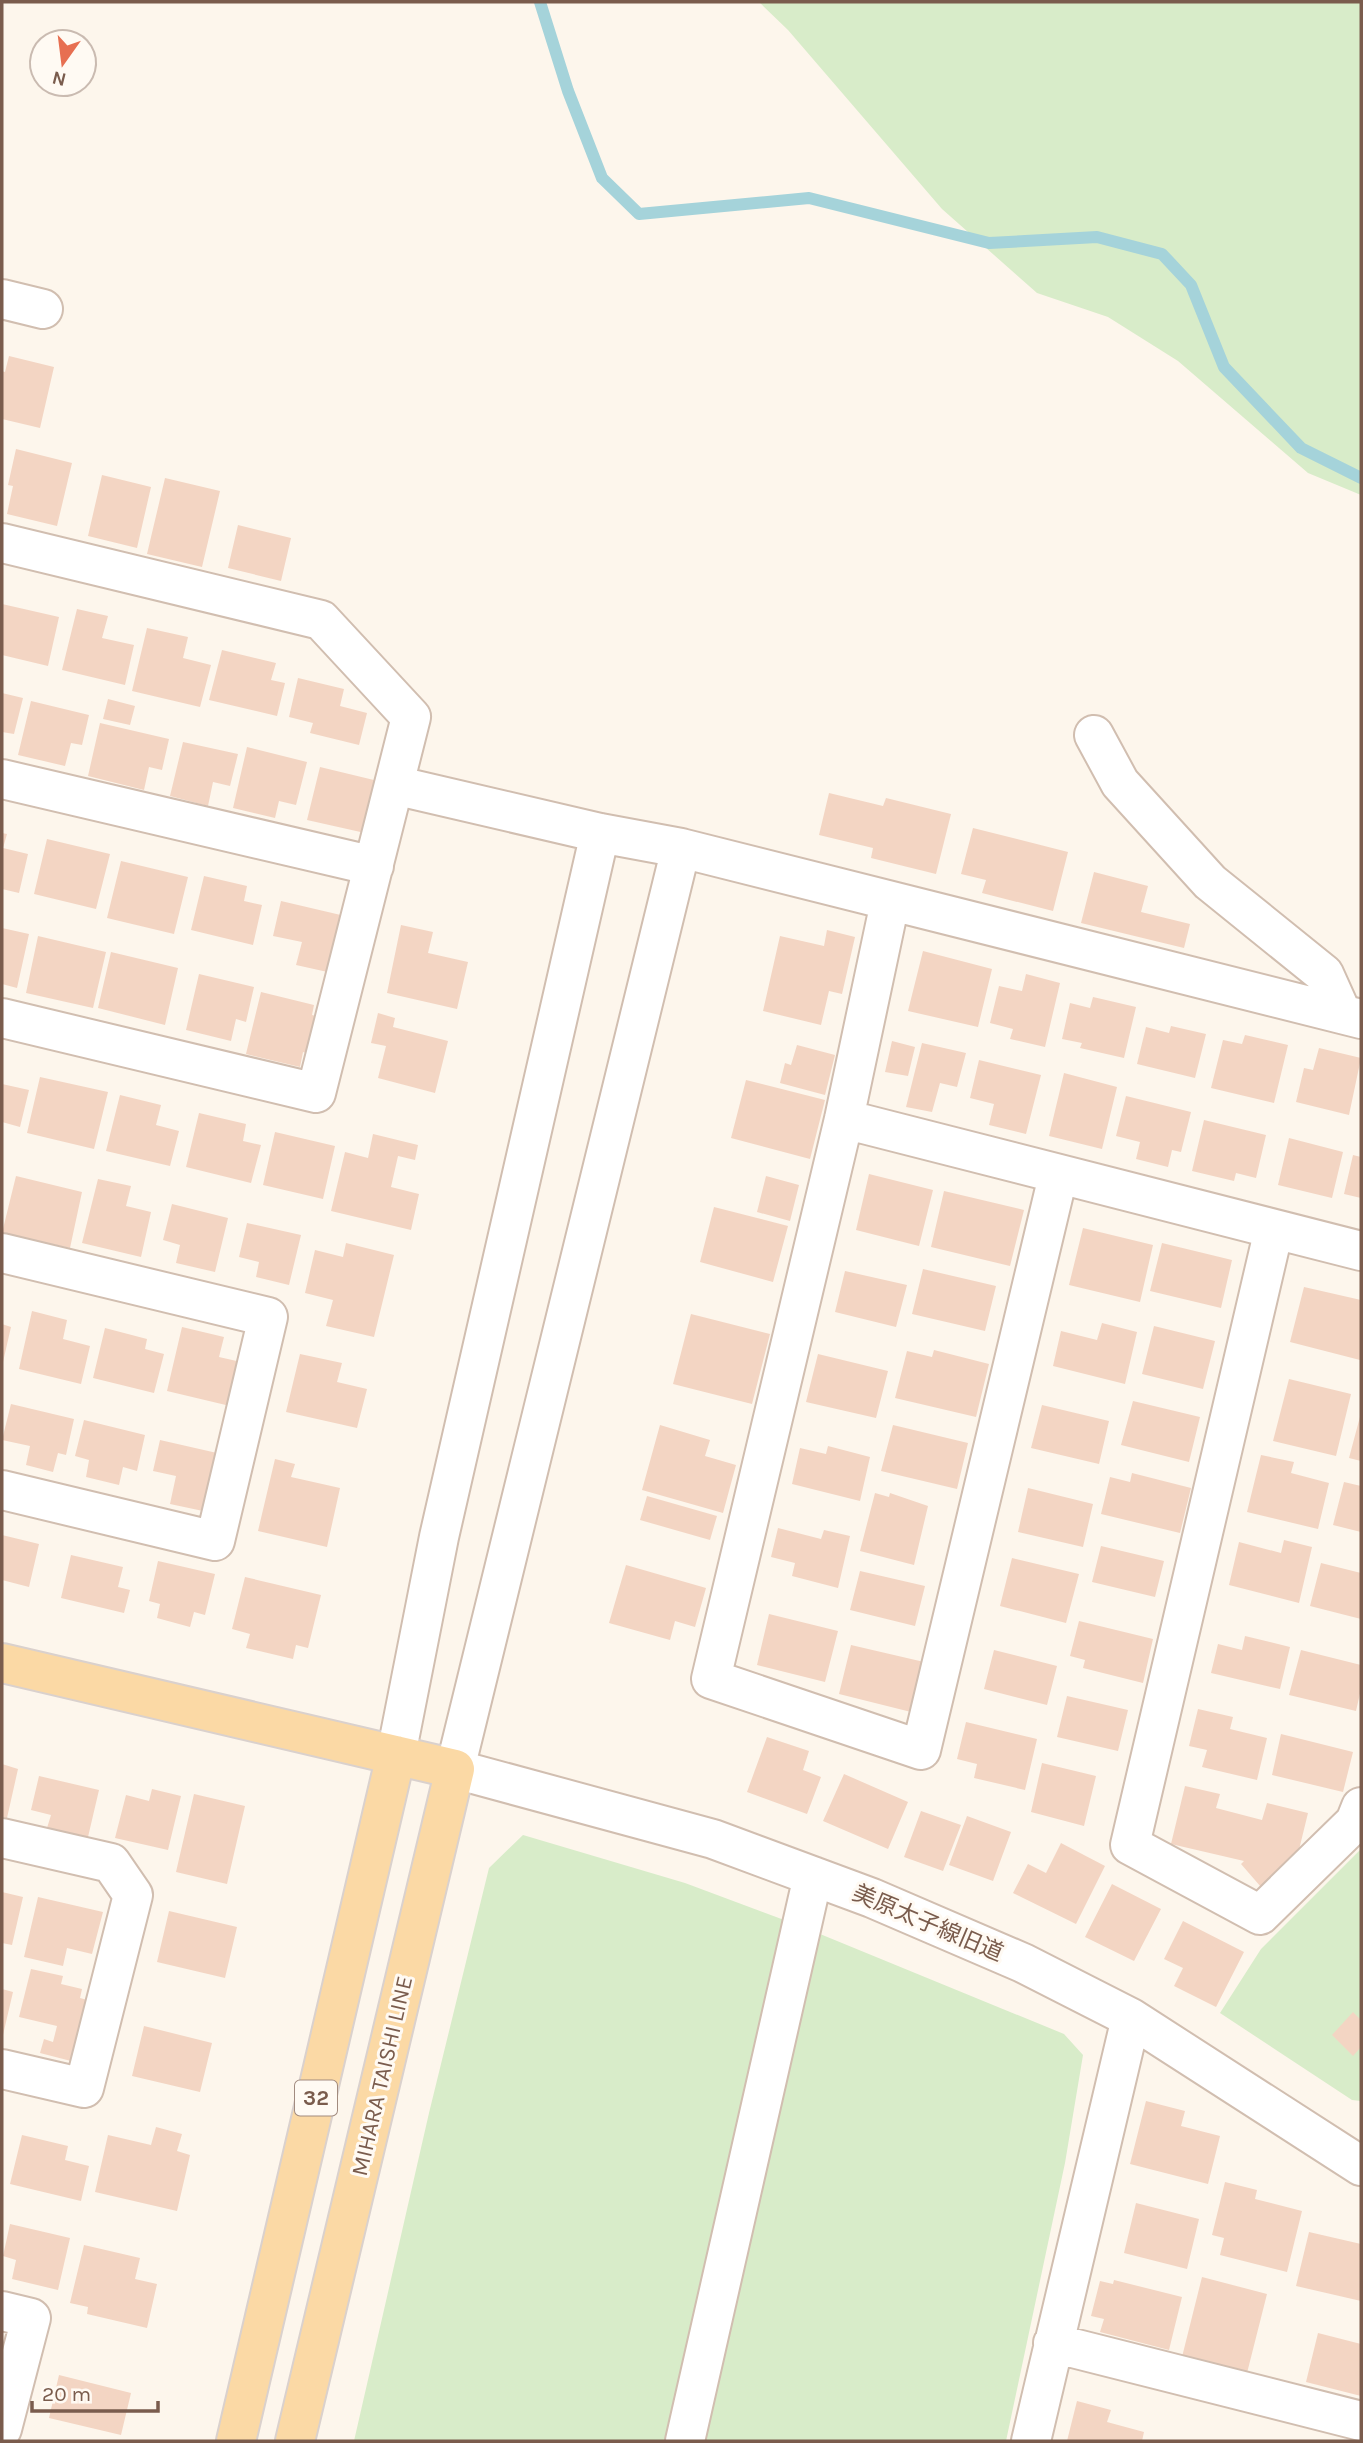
<svg xmlns="http://www.w3.org/2000/svg" width="1363" height="2443" viewBox="0 0 1363 2443" font-family="Karla,'Noto Sans JP',sans-serif">
  <style>
    .green { fill: #d8ecc9 }
    .lines { fill: none; stroke-linecap: round; stroke-linejoin: round }
    .stream { stroke: #a5d3da; stroke-width: 12 }
    .building { fill: #f3d5c3 }
    .minor-casing { stroke: #d1beb0; stroke-width: 42 }
    .major-casing { stroke: #dad1cd; stroke-width: 42 }
    .minor { stroke: #fff; stroke-width: 38 }
    .major { stroke: #fbd9a5; stroke-width: 38 }
    .labels { text-anchor: middle; dominant-baseline: central; stroke-width: 6; stroke-linejoin: round; paint-order: stroke }
    .shield { fill: #fffaf3; stroke: #a28b7f; stroke-width: 2 }
    .shield-label { font-size: 21px; font-weight: bold; fill: #7a5c4d }
    .street-label { font-size: 23px; fill: #7a5c4d; stroke: #fffaf3 }
  </style>
  <rect width="100%" height="100%" fill="#fdf6ec"/>
  <!-- green -->
  <path class="green" d="M 759,2 L 1361,2 L 1361,495 L 1308,473 L 1178,361 L 1108,317 L 1037,293 L 942,209 L 788,30 Z
    M 523,1835 L 685,1883 L 803,1927 L 1064,2034 L 1083,2055 L 1065,2163 L 1006,2441 L 354,2441 L 429,2113 L 489,1868 Z
    M 1361,1849 L 1361,2101 L 1352,2100 L 1220,2013 L 1261,1949 Z"/>
  <g class="lines">
    <!-- stream -->
    <path class="stream" d="M 540,2 L 568,91 L 602,178 L 639,214 L 809,198 L 989,243 L 1097,237 L 1162,254 L 1191,285 L 1224,367 L 1301,448 L 1361,478"/>
  </g>
  <!-- building -->
  <path class="building" d="M 9,356 L 54,367 L 40,428 L 2,419 L 2,371 L 5,372 Z
    M 16,449 L 72,463 L 57,526 L 7,514 L 13,486 L 8,485 Z
    M 102,475 L 151,487 L 137,548 L 88,536 Z
    M 165,478 L 220,491 L 202,567 L 147,554 Z
    M 238,525 L 291,538 L 281,581 L 228,568 Z
    M 2,604 L 59,617 L 48,666 L 2,655 Z
    M 77,609 L 108,616 L 102,638 L 134,645 L 125,685 L 62,670 Z
    M 147,628 L 188,637 L 183,658 L 211,665 L 200,707 L 132,691 Z
    M 222,650 L 276,663 L 271,680 L 285,683 L 277,716 L 209,700 Z
    M 298,678 L 344,689 L 340,706 L 367,713 L 359,745 L 310,733 L 313,723 L 289,717 Z
    M 2,693 L 23,698 L 14,734 L 2,732 Z
    M 108,699 L 135,706 L 130,725 L 103,719 Z
    M 31,701 L 89,715 L 82,745 L 71,743 L 65,766 L 18,755 Z
    M 100,723 L 169,739 L 162,770 L 149,767 L 144,790 L 88,776 Z
    M 183,742 L 238,754 L 230,786 L 213,782 L 208,806 L 170,796 Z
    M 247,747 L 307,762 L 296,805 L 279,801 L 275,818 L 233,808 Z
    M 320,767 L 378,781 L 365,833 L 307,820 Z
    M 829,793 L 883,806 L 886,798 L 951,814 L 936,874 L 871,858 L 873,848 L 819,835 Z
    M 973,828 L 1068,852 L 1053,911 L 982,893 L 986,880 L 961,874 Z
    M 2,833 L 7,834 L 3,848 L 28,854 L 19,893 L 2,889 Z
    M 47,839 L 110,854 L 96,909 L 34,894 Z
    M 121,861 L 188,877 L 174,934 L 107,918 Z
    M 1094,872 L 1148,886 L 1141,912 L 1190,924 L 1184,948 L 1081,923 Z
    M 204,876 L 247,886 L 244,901 L 262,905 L 253,945 L 191,930 Z
    M 281,901 L 345,916 L 332,973 L 296,965 L 302,942 L 273,936 Z
    M 401,925 L 433,932 L 428,953 L 468,962 L 457,1009 L 387,993 Z
    M 2,928 L 29,934 L 17,988 L 2,984 Z
    M 827,930 L 855,937 L 842,994 L 829,991 L 821,1025 L 763,1011 L 780,936 L 824,946 Z
    M 38,936 L 106,952 L 93,1008 L 26,993 Z
    M 923,951 L 992,969 L 978,1027 L 908,1011 Z
    M 111,952 L 178,968 L 165,1025 L 98,1008 Z
    M 199,974 L 254,987 L 246,1022 L 236,1019 L 231,1041 L 186,1030 Z
    M 1026,974 L 1060,983 L 1045,1047 L 1010,1039 L 1013,1029 L 990,1023 L 999,986 L 1022,991 Z
    M 261,992 L 314,1005 L 312,1015 L 324,1018 L 315,1056 L 303,1052 L 300,1067 L 246,1054 Z
    M 1093,997 L 1136,1007 L 1124,1058 L 1080,1048 L 1082,1043 L 1062,1039 L 1070,1003 L 1090,1008 Z
    M 378,1013 L 395,1018 L 393,1027 L 448,1041 L 435,1093 L 378,1078 L 386,1046 L 371,1043 Z
    M 1171,1026 L 1206,1034 L 1195,1078 L 1137,1064 L 1146,1027 L 1169,1033 Z
    M 1245,1035 L 1288,1045 L 1274,1103 L 1211,1088 L 1223,1040 L 1242,1044 Z
    M 892,1041 L 915,1047 L 908,1076 L 885,1072 Z
    M 922,1043 L 966,1053 L 957,1087 L 940,1083 L 932,1112 L 906,1107 Z
    M 797,1045 L 835,1055 L 825,1095 L 780,1083 L 785,1063 L 791,1065 Z
    M 1319,1048 L 1361,1058 L 1349,1115 L 1296,1102 L 1304,1068 L 1313,1070 Z
    M 979,1060 L 1041,1075 L 1026,1134 L 989,1125 L 994,1104 L 970,1098 Z
    M 1064,1073 L 1117,1087 L 1102,1149 L 1049,1136 Z
    M 40,1077 L 108,1092 L 94,1149 L 27,1133 Z
    M 746,1080 L 825,1100 L 810,1159 L 731,1138 Z
    M 2,1084 L 29,1090 L 20,1127 L 2,1122 Z
    M 120,1095 L 161,1105 L 156,1125 L 179,1131 L 170,1166 L 106,1151 Z
    M 1126,1096 L 1191,1112 L 1181,1152 L 1172,1150 L 1168,1167 L 1136,1159 L 1140,1142 L 1116,1136 Z
    M 199,1113 L 246,1124 L 243,1141 L 261,1145 L 251,1183 L 186,1167 Z
    M 1204,1120 L 1266,1135 L 1256,1178 L 1236,1173 L 1234,1181 L 1192,1171 Z
    M 275,1132 L 335,1146 L 323,1199 L 263,1185 Z
    M 373,1134 L 418,1145 L 415,1160 L 398,1156 L 391,1187 L 419,1194 L 411,1230 L 331,1211 L 345,1152 L 368,1158 Z
    M 1289,1138 L 1343,1152 L 1332,1198 L 1278,1185 Z
    M 1353,1155 L 1361,1157 L 1361,1198 L 1344,1194 Z
    M 869,1174 L 933,1190 L 919,1246 L 856,1230 Z
    M 16,1176 L 82,1192 L 70,1248 L 2,1233 Z
    M 766,1176 L 799,1185 L 790,1221 L 757,1212 Z
    M 98,1179 L 131,1186 L 126,1206 L 151,1212 L 141,1257 L 82,1243 Z
    M 944,1191 L 1024,1210 L 1010,1266 L 931,1247 Z
    M 172,1204 L 228,1218 L 215,1272 L 176,1263 L 180,1245 L 163,1240 Z
    M 714,1207 L 788,1226 L 773,1282 L 700,1262 Z
    M 247,1223 L 301,1235 L 289,1285 L 256,1277 L 259,1262 L 239,1257 Z
    M 1083,1228 L 1153,1245 L 1140,1302 L 1069,1285 Z
    M 346,1243 L 394,1255 L 374,1337 L 326,1326 L 333,1300 L 305,1293 L 315,1250 L 343,1257 Z
    M 1162,1243 L 1232,1260 L 1221,1308 L 1150,1291 Z
    M 923,1269 L 996,1286 L 985,1331 L 912,1314 Z
    M 845,1271 L 907,1285 L 896,1327 L 835,1312 Z
    M 1304,1287 L 1361,1300 L 1360,1360 L 1290,1342 Z
    M 32,1311 L 67,1320 L 63,1339 L 90,1346 L 81,1384 L 19,1369 Z
    M 691,1314 L 770,1334 L 752,1404 L 673,1384 Z
    M 1102,1323 L 1137,1332 L 1125,1384 L 1053,1366 L 1061,1331 L 1097,1340 Z
    M 2,1324 L 11,1327 L 3,1362 L 2,1362 Z
    M 1154,1326 L 1215,1341 L 1203,1389 L 1142,1374 Z
    M 182,1327 L 224,1337 L 219,1357 L 241,1362 L 230,1406 L 167,1391 Z
    M 105,1328 L 147,1339 L 145,1349 L 164,1354 L 154,1393 L 93,1378 Z
    M 934,1350 L 989,1364 L 976,1417 L 895,1398 L 907,1351 L 932,1357 Z
    M 300,1354 L 342,1363 L 337,1382 L 367,1389 L 357,1428 L 286,1412 Z
    M 818,1354 L 888,1371 L 876,1418 L 806,1402 Z
    M 1289,1379 L 1351,1394 L 1336,1456 L 1273,1441 Z
    M 1133,1401 L 1200,1417 L 1189,1462 L 1121,1445 Z
    M 11,1404 L 74,1419 L 66,1455 L 58,1453 L 53,1472 L 26,1465 L 30,1446 L 2,1440 Z
    M 1042,1405 L 1109,1421 L 1099,1464 L 1031,1448 Z
    M 1361,1413 L 1361,1461 L 1349,1458 Z
    M 84,1420 L 145,1435 L 137,1471 L 123,1467 L 119,1485 L 86,1477 L 89,1460 L 75,1456 Z
    M 660,1425 L 710,1440 L 705,1456 L 736,1465 L 723,1513 L 642,1490 Z
    M 893,1425 L 968,1443 L 957,1489 L 881,1471 Z
    M 160,1440 L 217,1453 L 203,1511 L 170,1504 L 176,1476 L 153,1471 Z
    M 828,1446 L 870,1457 L 860,1501 L 792,1484 L 800,1448 L 826,1454 Z
    M 1261,1455 L 1294,1462 L 1291,1473 L 1329,1483 L 1318,1529 L 1247,1512 Z
    M 275,1459 L 295,1464 L 291,1477 L 340,1488 L 327,1547 L 258,1531 Z
    M 1132,1473 L 1191,1488 L 1180,1533 L 1101,1514 L 1110,1477 L 1130,1482 Z
    M 1344,1482 L 1361,1486 L 1361,1532 L 1333,1525 Z
    M 1028,1488 L 1093,1504 L 1083,1547 L 1018,1532 Z
    M 875,1493 L 889,1497 L 890,1493 L 928,1506 L 914,1565 L 860,1551 Z
    M 647,1496 L 717,1516 L 710,1540 L 640,1520 Z
    M 778,1528 L 821,1539 L 824,1530 L 850,1536 L 838,1588 L 792,1576 L 795,1563 L 771,1557 Z
    M 2,1535 L 39,1544 L 29,1587 L 2,1580 Z
    M 1284,1540 L 1312,1547 L 1299,1603 L 1229,1585 L 1239,1542 L 1281,1553 Z
    M 1101,1546 L 1164,1561 L 1155,1597 L 1092,1582 Z
    M 71,1555 L 123,1567 L 118,1587 L 130,1590 L 124,1613 L 61,1598 Z
    M 1012,1558 L 1079,1574 L 1066,1623 L 1000,1606 Z
    M 158,1561 L 215,1574 L 205,1615 L 194,1612 L 190,1627 L 157,1618 L 160,1604 L 149,1601 Z
    M 1321,1563 L 1361,1573 L 1361,1619 L 1310,1606 Z
    M 626,1565 L 706,1588 L 695,1627 L 675,1621 L 670,1640 L 609,1623 Z
    M 860,1571 L 925,1586 L 915,1626 L 850,1610 Z
    M 245,1577 L 321,1595 L 308,1648 L 296,1645 L 293,1659 L 246,1648 L 250,1634 L 232,1629 Z
    M 769,1614 L 838,1631 L 825,1682 L 757,1665 Z
    M 1079,1621 L 1153,1639 L 1143,1683 L 1083,1668 L 1085,1660 L 1070,1656 Z
    M 1245,1636 L 1290,1647 L 1280,1689 L 1211,1673 L 1218,1644 L 1242,1650 Z
    M 851,1645 L 924,1662 L 911,1712 L 839,1694 Z
    M 994,1650 L 1057,1666 L 1047,1705 L 984,1689 Z
    M 1301,1650 L 1361,1665 L 1361,1689 L 1356,1711 L 1289,1695 Z
    M 1067,1696 L 1128,1710 L 1118,1751 L 1057,1737 Z
    M 1198,1709 L 1233,1717 L 1230,1729 L 1267,1738 L 1257,1780 L 1202,1767 L 1207,1750 L 1189,1746 Z
    M 966,1722 L 1037,1739 L 1025,1790 L 974,1778 L 977,1764 L 957,1759 Z
    M 1281,1734 L 1353,1752 L 1343,1792 L 1272,1775 Z
    M 767,1737 L 809,1751 L 803,1770 L 821,1777 L 807,1814 L 747,1792 Z
    M 1042,1763 L 1096,1776 L 1084,1826 L 1031,1812 Z
    M 2,1764 L 18,1769 L 7,1818 L 2,1817 Z
    M 844,1774 L 908,1802 L 888,1849 L 823,1821 Z
    M 39,1776 L 99,1790 L 88,1837 L 47,1828 L 51,1815 L 31,1810 Z
    M 1185,1786 L 1220,1794 L 1216,1808 L 1262,1820 L 1267,1803 L 1308,1813 L 1297,1858 L 1261,1887 L 1241,1864 L 1244,1861 L 1171,1844 Z
    M 152,1789 L 181,1796 L 168,1850 L 115,1838 L 126,1795 L 149,1801 Z
    M 194,1794 L 245,1806 L 227,1884 L 176,1872 Z
    M 921,1811 L 961,1825 L 943,1871 L 904,1857 Z
    M 967,1816 L 1011,1832 L 993,1881 L 949,1865 Z
    M 1061,1843 L 1105,1866 L 1076,1924 L 1013,1893 L 1028,1864 L 1046,1873 Z
    M 1112,1884 L 1161,1909 L 1134,1961 L 1085,1937 Z
    M 2,1892 L 23,1897 L 12,1945 L 2,1943 Z
    M 38,1897 L 103,1912 L 92,1954 L 67,1948 L 63,1966 L 24,1957 Z
    M 169,1911 L 237,1927 L 225,1978 L 157,1962 Z
    M 1183,1921 L 1244,1952 L 1216,2007 L 1174,1986 L 1183,1968 L 1164,1959 Z
    M 31,1969 L 63,1976 L 61,1984 L 82,1989 L 80,1998 L 91,2001 L 84,2031 L 78,2030 L 71,2061 L 40,2053 L 44,2039 L 53,2042 L 57,2026 L 19,2017 Z
    M 2,1989 L 13,1992 L 3,2035 L 2,2035 Z
    M 1353,2012 L 1361,2020 L 1361,2047 L 1353,2056 L 1332,2035 Z
    M 144,2026 L 212,2043 L 200,2092 L 132,2076 Z
    M 1146,2101 L 1185,2111 L 1181,2126 L 1220,2136 L 1208,2184 L 1130,2164 Z
    M 156,2127 L 182,2134 L 177,2151 L 190,2155 L 177,2211 L 95,2192 L 108,2135 L 151,2145 Z
    M 22,2135 L 68,2146 L 65,2160 L 89,2166 L 81,2201 L 10,2184 Z
    M 1225,2182 L 1257,2190 L 1255,2199 L 1302,2211 L 1287,2272 L 1220,2255 L 1224,2238 L 1212,2235 Z
    M 1136,2203 L 1199,2219 L 1187,2269 L 1124,2253 Z
    M 10,2224 L 70,2238 L 58,2290 L 12,2279 L 16,2260 L 3,2256 Z
    M 1309,2232 L 1361,2244 L 1361,2301 L 1296,2286 Z
    M 84,2245 L 140,2258 L 135,2279 L 157,2284 L 147,2328 L 87,2314 L 88,2307 L 70,2303 Z
    M 1202,2277 L 1267,2294 L 1246,2377 L 1181,2361 Z
    M 1114,2280 L 1182,2297 L 1169,2350 L 1100,2332 L 1104,2319 L 1091,2316 L 1100,2281 L 1113,2284 Z
    M 1318,2333 L 1361,2344 L 1361,2396 L 1306,2382 Z
    M 59,2375 L 131,2393 L 121,2435 L 49,2418 Z
    M 1077,2401 L 1111,2410 L 1107,2422 L 1144,2432 L 1142,2441 L 1067,2441 Z"/>
  <g class="lines">
    <!-- minor casing -->
    <g class="minor-casing">
      <path id="minor" d="M 2,299 L 43,309
        M 2,543 L 321,620 L 411,717 L 316,1093 L 2,1018
        M 1094,735 L 1120,783 L 1210,882 L 1324,974 L 1342,1014
        M 2,779 L 374,866
        M 394,785 L 600,833 L 681,848 L 1361,1019
        M 681,848 L 455,1769 L 713,1839 L 872,1898 L 1023,1963 L 1131,2018 L 1361,2166
        M 890,902 L 844,1119 L 711,1679 L 921,1750 L 1058,1176
        M 844,1119 L 1361,1251
        M 1274,1229 L 1130,1845 L 1260,1915 L 1355,1822 L 1361,1807
        M 2,1253 L 268,1317 L 215,1541 L 2,1490
        M 396,1755 L 439,1537 L 600,833
        M 2,1838 L 111,1863 L 133,1895 L 84,2088 L 2,2069
        M 2,2311 L 31,2318 L 2,2429
        M 1053,2343 L 1361,2421
        M 685,2441 L 813,1876
        M 1031,2441 L 1131,2018"/>
    </g>
    <!-- major casing -->
    <g class="major-casing">
      <path id="major" d="M 2,1663 L 455,1769 L 295,2441
        M 236,2441 L 396,1755"/>
    </g>
    <!-- minor -->
    <use href="#minor" class="minor"/>
    <!-- major -->
    <use href="#major" class="major"/>
  </g>
  <g class="labels">
    <!-- shield labels -->
    <rect class="shield" x="295" y="2080.5" width="42" height="35" rx="5"/>
    <g class="shield-label">
      <text x="316" y="2098">32</text>
    </g>
    <!-- street labels -->
    <g class="street-label">
      <text transform="translate(928 1923) rotate(23)">美原太子線旧道</text>
      <text transform="translate(382 2076) rotate(-77)">MIHARA TAISHI LINE</text>
    </g>
  </g>
  <!-- border -->
  <rect width="1363" height="2443" fill="none" stroke="#7a5c4d" stroke-width="7"/>
  <!-- north arrow -->
  <g transform="translate(63 63) rotate(194)"><circle r="33" fill="#fffaf3" stroke="#cabbb1" stroke-width="2"/>
  <path d="M0-5L12 26L0 18L-12 26Z" fill="#e76f51"/>
  <text y="-10" font-size="19" font-weight="bold" text-anchor="middle" fill="#7a5c4d">N</text>
  </g>
  <!-- scale -->
  <path d="M32 2401v10h126v-10" fill="none" stroke="#7a5c4d" stroke-width="3.5"/>
  <text x="42" y="2401" font-size="21" fill="#7a5c4d" stroke="#fffaf3" stroke-width="5" paint-order="stroke">20 m</text>
</svg>
